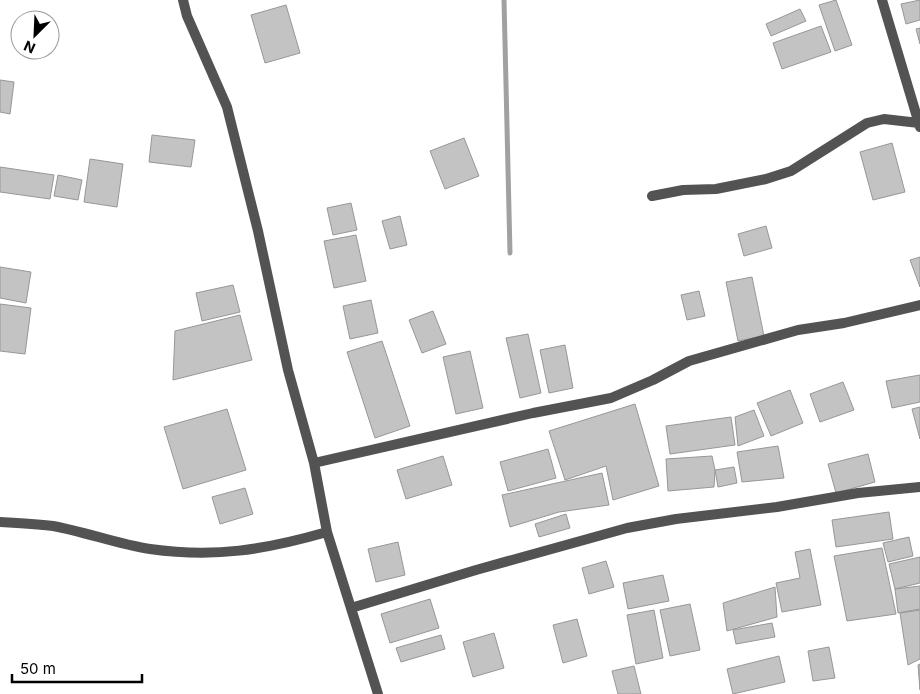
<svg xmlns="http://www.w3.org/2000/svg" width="920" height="694" viewBox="0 0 920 694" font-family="Inter,sans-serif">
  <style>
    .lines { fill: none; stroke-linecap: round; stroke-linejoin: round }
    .stream { stroke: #a1a1a1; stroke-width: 5 }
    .building { fill: #c3c3c3; stroke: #979797 }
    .street { stroke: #535353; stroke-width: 10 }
  </style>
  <rect width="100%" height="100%" fill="#fff"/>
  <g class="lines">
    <!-- stream -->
    <path class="stream" d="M 504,0 L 510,253"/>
  </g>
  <!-- building -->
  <path class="building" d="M 836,0 L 852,45 L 835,51 L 819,5 Z
    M 920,0 L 920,20 L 906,24 L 901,4 Z
    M 286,5 L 300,53 L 265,63 L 251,15 Z
    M 800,9 L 806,21 L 771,36 L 766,24 Z
    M 821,26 L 831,52 L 782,69 L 773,43 Z
    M 920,28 L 920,44 L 916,29 Z
    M 0,80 L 14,82 L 10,114 L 0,112 Z
    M 152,135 L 195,140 L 191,167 L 149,162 Z
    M 464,138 L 479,176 L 445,189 L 430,151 Z
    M 892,143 L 905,192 L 873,200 L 860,152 Z
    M 90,159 L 123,164 L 117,207 L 84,202 Z
    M 0,167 L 54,175 L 50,199 L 0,192 Z
    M 58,175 L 82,180 L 78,200 L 54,196 Z
    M 351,203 L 357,230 L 333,235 L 327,208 Z
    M 400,216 L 407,245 L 390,249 L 382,221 Z
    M 766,226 L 772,248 L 744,256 L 738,234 Z
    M 356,235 L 366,281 L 334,288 L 324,241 Z
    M 920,257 L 920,287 L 910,260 Z
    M 0,267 L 31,272 L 26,303 L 0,298 Z
    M 752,277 L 764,336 L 738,341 L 726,282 Z
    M 233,285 L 240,312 L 202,321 L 196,293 Z
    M 699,291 L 705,316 L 687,320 L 681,295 Z
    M 371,300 L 378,333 L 350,339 L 343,306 Z
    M 0,304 L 31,308 L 25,354 L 0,351 Z
    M 433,311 L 446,344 L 422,353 L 409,320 Z
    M 240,315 L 252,360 L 173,380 L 175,331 Z
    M 528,334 L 541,393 L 520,398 L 506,338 Z
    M 382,341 L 410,426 L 375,438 L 347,352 Z
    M 565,345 L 573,388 L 549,393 L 540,350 Z
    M 470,351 L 483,408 L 456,414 L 443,357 Z
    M 920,375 L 920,402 L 892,408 L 886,381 Z
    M 843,382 L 854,410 L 820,422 L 810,394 Z
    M 790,390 L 803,423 L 771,436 L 757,403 Z
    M 635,404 L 659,486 L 613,500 L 606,466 L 565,480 L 549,431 Z
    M 920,407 L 920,439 L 912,409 Z
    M 227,409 L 246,470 L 183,489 L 164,427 Z
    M 754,410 L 764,436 L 738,446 L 735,417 Z
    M 731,417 L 735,445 L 670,454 L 666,426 Z
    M 778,446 L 784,478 L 742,482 L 737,452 Z
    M 548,449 L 556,478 L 508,491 L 500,462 Z
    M 868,454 L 875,482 L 836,493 L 828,464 Z
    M 443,456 L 452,485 L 406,499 L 397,470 Z
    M 712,456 L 715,470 L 714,487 L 668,491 L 666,459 Z
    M 734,467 L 737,483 L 718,487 L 715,470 Z
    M 602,473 L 609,505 L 559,512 L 510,527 L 502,495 Z
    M 245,488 L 253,514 L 220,524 L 212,497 Z
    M 889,512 L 893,539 L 836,547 L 832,520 Z
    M 566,514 L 570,528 L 539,537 L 535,524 Z
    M 909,537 L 913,556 L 888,562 L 883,543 Z
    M 398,542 L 405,575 L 376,582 L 368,549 Z
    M 882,548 L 896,614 L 847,621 L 834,556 Z
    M 810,549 L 821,605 L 782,612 L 776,583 L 800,578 L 795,552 Z
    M 920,557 L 920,583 L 895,589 L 889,564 Z
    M 606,561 L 614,587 L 589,594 L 582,568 Z
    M 663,575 L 669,601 L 628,609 L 623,583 Z
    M 920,586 L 920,609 L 898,613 L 895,589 Z
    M 775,587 L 777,617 L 727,631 L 723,603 Z
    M 430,599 L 439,628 L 390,643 L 381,614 Z
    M 690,604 L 700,650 L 670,656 L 660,610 Z
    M 654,610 L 663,658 L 636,664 L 627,615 Z
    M 920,610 L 920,659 L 908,665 L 900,613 Z
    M 577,619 L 587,656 L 563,663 L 553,625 Z
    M 772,623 L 775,637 L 736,644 L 733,630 Z
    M 494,633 L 504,668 L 473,677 L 463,642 Z
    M 441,635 L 445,649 L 401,662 L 396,648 Z
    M 829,647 L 835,678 L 813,681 L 808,651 Z
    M 779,656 L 785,682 L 733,694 L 727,669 Z
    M 920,664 L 920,690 L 918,665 Z
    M 634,666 L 641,694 L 618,694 L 612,671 Z"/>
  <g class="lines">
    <!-- street -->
    <path class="street" d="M 183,0 L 187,16 L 227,107 L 258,231 L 288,370 L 314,463 L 327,532 L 378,694
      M 882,0 L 920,127
      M 652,196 L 683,190 L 716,189 L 766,179 L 791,171 L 867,123 L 884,119 L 919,123
      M 314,463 L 533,413 L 611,398 L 653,380 L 689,361 L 798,330 L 844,323 L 920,305
      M 0,522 C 18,523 36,524 53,526 C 86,532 117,544 150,549 C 215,558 264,550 327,532
      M 351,608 L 476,570 L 627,528 L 676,519 L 777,507 L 858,493 L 920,487"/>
  </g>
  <!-- north arrow -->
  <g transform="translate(35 35) rotate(204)"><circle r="24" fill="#ffffff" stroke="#999999"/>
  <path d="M0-4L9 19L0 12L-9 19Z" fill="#000000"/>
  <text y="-8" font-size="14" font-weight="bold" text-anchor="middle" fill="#000000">N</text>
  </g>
  <!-- scale -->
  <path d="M12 674v8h130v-8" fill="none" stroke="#000000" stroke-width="2.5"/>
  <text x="20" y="674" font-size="15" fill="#000000" stroke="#ffffff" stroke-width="4" paint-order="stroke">50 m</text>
</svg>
